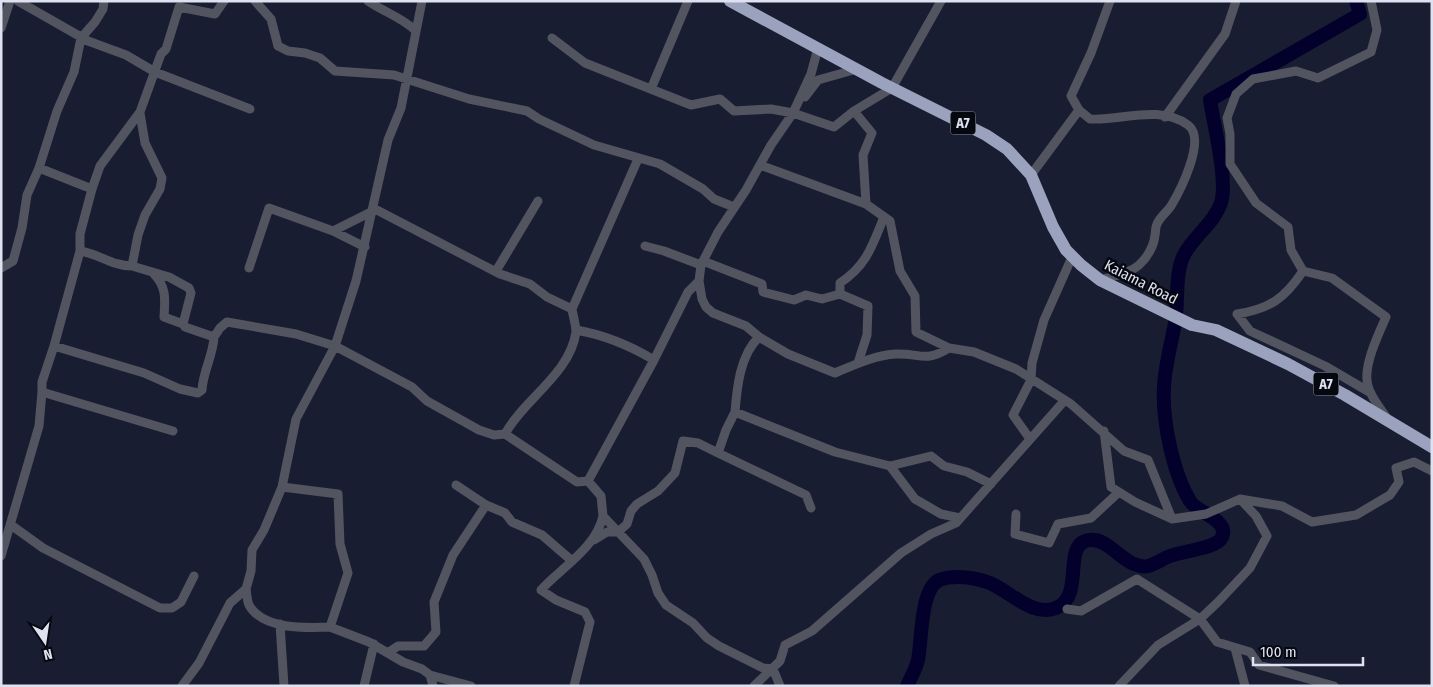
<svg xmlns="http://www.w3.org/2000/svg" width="1433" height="687" viewBox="0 0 1433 687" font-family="'Fira Sans Condensed',sans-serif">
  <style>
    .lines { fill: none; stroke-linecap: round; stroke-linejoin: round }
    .river { stroke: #04002c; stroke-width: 14 }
    .minor { stroke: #525560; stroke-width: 9 }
    .highway { stroke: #9ba2bd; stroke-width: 12 }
    .labels { text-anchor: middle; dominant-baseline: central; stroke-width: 5; stroke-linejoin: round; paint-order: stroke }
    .shield { fill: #060810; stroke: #9da1ad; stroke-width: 1 }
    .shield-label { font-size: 14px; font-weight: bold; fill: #dee2f0 }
    .street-label { font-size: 15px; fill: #dee2f0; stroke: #060810 }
  </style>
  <rect width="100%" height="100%" fill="#181d31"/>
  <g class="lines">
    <!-- river -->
    <path class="river" d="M 907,686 C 911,677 916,669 918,660 C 922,640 920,590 939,580 C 944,578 952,577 958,577 C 969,577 979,579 990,583 C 1011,592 1034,619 1058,607 C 1085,593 1061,543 1090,540 C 1106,538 1120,559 1134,564 C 1139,566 1144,567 1148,566 C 1156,564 1162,559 1170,556 C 1181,551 1217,549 1222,537 C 1230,520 1196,512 1190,501 C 1173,473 1162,420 1164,387 C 1165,365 1171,345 1175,323 C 1179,301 1174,272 1185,253 C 1195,235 1214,223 1221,203 C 1228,180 1214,126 1210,100 L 1360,14 L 1356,1"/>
    <!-- minor -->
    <path class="minor" d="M 18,1 L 88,41 L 126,55 L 155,72 L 250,109
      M 255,1 L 271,19 L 278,46 L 288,51 L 305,53 L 320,58 L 335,71 L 394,75 L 469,99 L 527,111 L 539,119 L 594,145 L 660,164 L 703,189 L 714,199 L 734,207
      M 368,1 C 384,12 403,18 416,31
      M 422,1 L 401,108 L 388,140 L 356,281 L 335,346 L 296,419 L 282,487 L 338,494 L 340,544 L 348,573 L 330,627 L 369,642 L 403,662 L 422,669 L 430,675 L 433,686
      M 1371,1 L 1377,30 L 1371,52 L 1318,78 L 1296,71 L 1253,79 L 1236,94 L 1227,118 L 1230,134 L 1230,164 L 1256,203 L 1288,227 L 1291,250 L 1303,271 L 1332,278 L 1386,317 C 1379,333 1365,362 1367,380 C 1368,394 1379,406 1386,417
      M 1,28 L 10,1
      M 552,38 L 585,63 L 691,105 L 720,99 L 734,111 L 771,109 L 793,113 L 834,127 L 854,111
      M 818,48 L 811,74 L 793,113 L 771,145 L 746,190 L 718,232 L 701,265 L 699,281 L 702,299 L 706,307 L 713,313 L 746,326 L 759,337 L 788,354 L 835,373 C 854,365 875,355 896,354 C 921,353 925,363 949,348 L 974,352 L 1016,369 L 1071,404 L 1124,451 L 1148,460 L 1172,519 L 1206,514 L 1240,499 L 1282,506 L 1312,522 L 1356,515 L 1390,495 L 1399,482 L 1396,468 L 1414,462 L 1432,471
      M 651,89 L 688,1
      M 805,97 L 818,80 L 857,69
      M 1165,117 L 1225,34 L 1236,1
      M 760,165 L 866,204 L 890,221 L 900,271 L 915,296 L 916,332 L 949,348
      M 39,168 L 57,111 L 74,72 L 81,38 L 95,22 L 103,9 L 104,1
      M 1031,175 L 1079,110
      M 92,189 L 80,234 L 80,251 C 100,254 112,266 132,266 L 138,235 L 145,215 L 160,189 L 162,178 L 145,143 L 140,113
      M 866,204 L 863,155 L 872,133 L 854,111 L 892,88 L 941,1
      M 373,208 L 500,274 L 530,284 L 547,297 L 572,309 C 573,316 576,325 576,332 C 570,374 524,399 505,434 L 577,482 L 588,481 L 601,496 L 603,516 L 644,559 L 652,575 L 658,593 L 666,605 L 693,623 L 707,638 L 719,646 L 763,668 L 773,669 L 780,686
      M 333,231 L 373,211
      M 645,246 L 664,251 L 701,265
      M 80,251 L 54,346 L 144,373 L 180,389 L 198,393 L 202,390 C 203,371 213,356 214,337 L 185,327 L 183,324 L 191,293 L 189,288 L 169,277 L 132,266
      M 703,261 L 762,284 L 763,292 L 794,300 L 806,295 L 822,299 L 840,294 L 840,283 C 867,265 872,246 884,217
      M 1,268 L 13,261 L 22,228 L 27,195 L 39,168 L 92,189 L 100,166 L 140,112 L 161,54 L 166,49 L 179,7 L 215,14 L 224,1
      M 249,268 L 269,208 L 333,231 L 365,247
      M 496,271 L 538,201
      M 1303,271 C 1285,298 1270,309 1237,314 L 1250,331 L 1325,366 L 1371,393
      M 154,274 C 167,288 165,299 164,317 L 183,324
      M 1100,280 C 1112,276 1129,274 1139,265 C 1147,258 1154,246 1155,235 C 1156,231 1155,228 1157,224 C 1160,217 1167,212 1171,206 C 1180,191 1207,139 1188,125 C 1159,104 1122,121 1090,119 L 1079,110 L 1071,96 L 1091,53 L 1110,1
      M 840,294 L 868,306 L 867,335 L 858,363
      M 572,309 L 638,159
      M 576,330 C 605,335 629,345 654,360
      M 214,337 L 220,328 L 227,322 L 296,334 L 335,346 L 412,387 L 427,401 L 479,430 L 494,435 L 505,434
      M 759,337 C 740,355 737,387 735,412 L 835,452 L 890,466 L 915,499 L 941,514 L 960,518
      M 54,346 L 42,382 L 42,392 L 173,431
      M 735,412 L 726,430 L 718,453 L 806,495 L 811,508
      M 1104,431 L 1111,487 L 1135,502 L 1172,519
      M 1030,439 L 1013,415 L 1031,380 L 1032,363 L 1044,320 L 1072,257
      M 890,466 L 931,456 L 944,466 L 967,472 L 991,484
      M 588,481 L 654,360 L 688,292 L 699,281
      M 486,505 L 505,513 L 512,522 L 542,535 L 571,560
      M 1016,514 L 1015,534 L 1049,543 L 1058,524 L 1091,518 L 1119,492
      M 11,525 L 43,548 L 160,608 L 172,608 L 181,602 L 194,576
      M 594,540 L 607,532 L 618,532 L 627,524 L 631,511 L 637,504 L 658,491 L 675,473 L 683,441 L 698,443 L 718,453
      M 1,556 L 39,426 L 42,392
      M 246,589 C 247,594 247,601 249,605 C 263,630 306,628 330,627
      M 1067,609 L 1081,611 L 1137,579 L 1200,619 L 1217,642 L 1250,652 L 1259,665 L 1334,686
      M 280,624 L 284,686
      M 1235,648 L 1245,686
      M 389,652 L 398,646 L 424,646 L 436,632 L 434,602 L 453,555 L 486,505 L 456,485
      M 430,675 L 471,686
      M 182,686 L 199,663 L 230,603 L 246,589 L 251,571 L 252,550 L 264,530 L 282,487
      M 364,686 L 374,644
      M 574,686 L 590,622 L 585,612 L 556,600 L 541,590 C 562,567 596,548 603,516
      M 754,686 L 780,661 L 785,645 L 812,631 L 901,553 L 931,534 L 956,523 L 1065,400
      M 1119,686 L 1158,645 L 1200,619 L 1218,602 L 1250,568 L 1267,536 L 1256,516 L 1240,499"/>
    <!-- highway -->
    <path class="highway" d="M 730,1 L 882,83 L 986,135 L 1007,149 L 1031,175 L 1053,227 L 1066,250 L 1081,265 L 1100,280 L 1192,325 L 1216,330 L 1288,364 L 1345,395 L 1432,447"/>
  </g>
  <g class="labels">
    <!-- shield labels -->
    <g class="shield">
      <rect x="950.5" y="111.5" width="25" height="23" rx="4"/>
      <rect x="1313.5" y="372.5" width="25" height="23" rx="4"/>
    </g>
    <g class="shield-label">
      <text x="963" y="123">A7</text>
      <text x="1326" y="384">A7</text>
    </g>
    <!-- street labels -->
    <g class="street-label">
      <text transform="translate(1141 282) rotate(27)">Kaiama Road</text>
    </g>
  </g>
  <!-- border -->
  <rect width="1433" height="687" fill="none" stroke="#dee2f0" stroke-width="5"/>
  <!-- north arrow -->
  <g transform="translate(45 642) rotate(167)" stroke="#060810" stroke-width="4" paint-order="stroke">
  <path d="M0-4L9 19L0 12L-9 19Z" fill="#dee2f0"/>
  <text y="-8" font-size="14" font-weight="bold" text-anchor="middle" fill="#dee2f0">N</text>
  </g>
  <!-- scale -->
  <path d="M1253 657v8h110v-8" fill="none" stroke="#dee2f0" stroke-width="2.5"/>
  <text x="1260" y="657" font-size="15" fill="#dee2f0" stroke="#060810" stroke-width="4" paint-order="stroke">100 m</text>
</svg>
